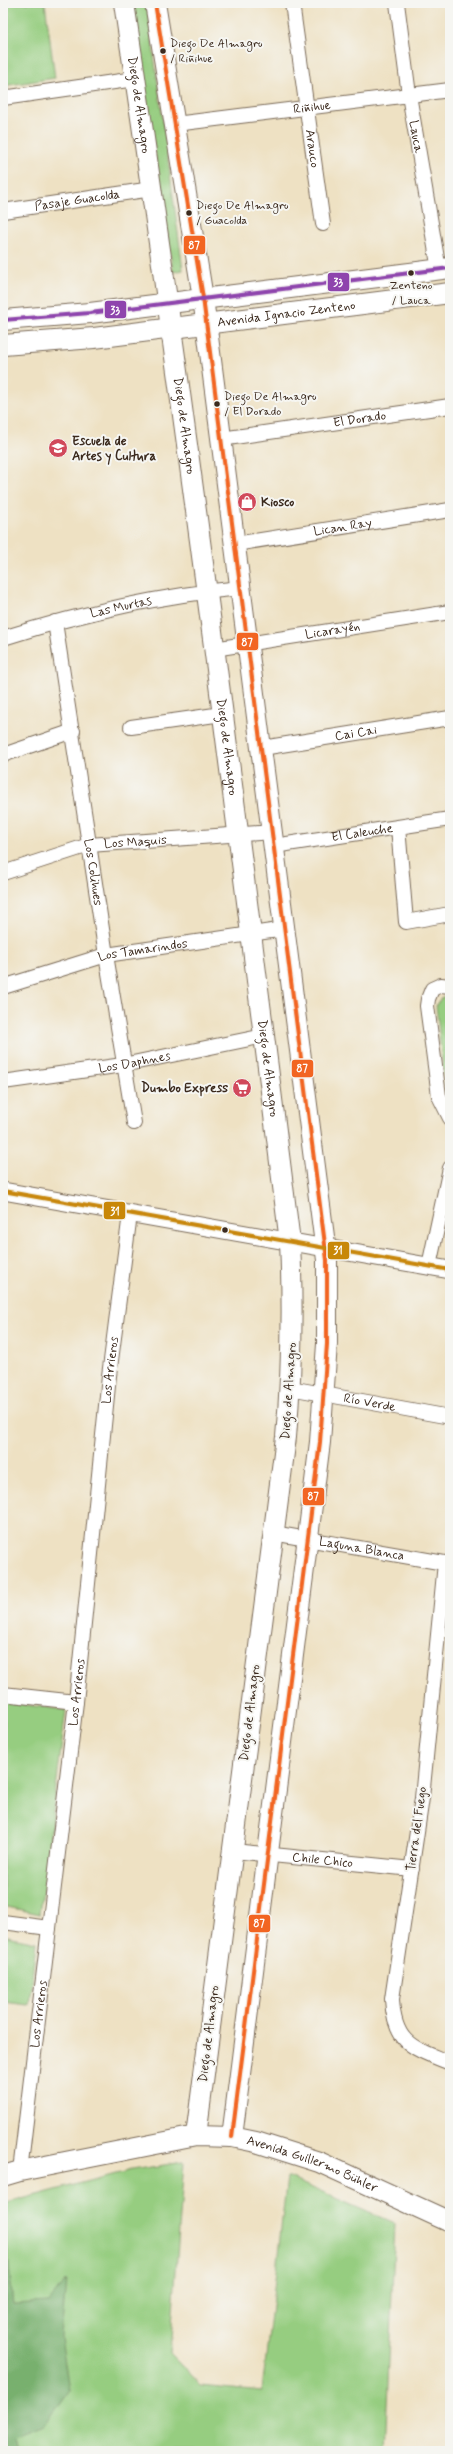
<svg xmlns="http://www.w3.org/2000/svg" width="453" height="2454" viewBox="0 0 453 2454" font-family="Mynerve,sans-serif">
  <style>
    .green { fill: #96cd80; stroke: #687c4f }
    .forest { fill: #78b06e; stroke: #5a6d46 }
    .lines { fill: none; stroke-linecap: round; stroke-linejoin: round }
    .minor-casing { stroke: #7a6a58; stroke-width: 16 }
    .tertiary-casing { stroke: #7a6a58; stroke-width: 19 }
    .secondary-casing { stroke: #7a6a58; stroke-width: 22 }
    .minor { stroke: #fff; stroke-width: 14 }
    .tertiary { stroke: #fff; stroke-width: 17 }
    .secondary { stroke: #fff; stroke-width: 20 }
    .bus-1-casing { stroke: #f6f6f2; stroke-width: 7 }
    .bus-2-casing { stroke: #f6f6f2; stroke-width: 7 }
    .bus-3-casing { stroke: #f6f6f2; stroke-width: 7 }
    .bus-1 { stroke: #f26522; stroke-width: 4 }
    .bus-2 { stroke: #8e44ad; stroke-width: 4 }
    .bus-3 { stroke: #c88708; stroke-width: 4 }
    .bus-dot { fill: #3b2a1e; stroke: #f6f6f2; stroke-width: 1.5 }
    .labels { text-anchor: middle; dominant-baseline: central; stroke-width: 4; stroke-linejoin: round; paint-order: stroke }
    .bus-label { font-size: 12px; fill: #3b2a1e; stroke: #f6f6f2; text-anchor: start }
    .street-label { font-size: 13px; fill: #3b2a1e; stroke: #f6f6f2 }
    .poi-label { font-size: 13px; font-weight: bold; fill: #3b2a1e; stroke: #f6f6f2; text-anchor: start }
    .line-badge { stroke: #f6f6f2; stroke-width: 1.5 }
    .badge-label { font-size: 11px; text-anchor: middle; font-weight: bold; fill: #fff }
  </style>
  <rect width="100%" height="100%" fill="#f6f6f2"/>
  <filter id="ink" filterUnits="userSpaceOnUse"><feTurbulence type="fractalNoise" baseFrequency=".025" numOctaves="2"/><feDisplacementMap in="SourceGraphic" scale="8" xChannelSelector="R" yChannelSelector="G"/><feConvolveMatrix kernelMatrix="1 2 1 2 8 2 1 2 1" color-interpolation-filters="sRGB"/></filter>
  <filter id="wash" filterUnits="userSpaceOnUse"><feTurbulence type="fractalNoise" baseFrequency=".012" numOctaves="4" result="noise"/><feDisplacementMap in="SourceGraphic" scale="16" xChannelSelector="R" yChannelSelector="G"/><feGaussianBlur stdDeviation="0.9" result="paint"/><feColorMatrix in="noise" values="0 0 0 0 0 0 0 0 0 0 0 0 0 0 0 0 0 1.4 0 .05"/><feComposite in="paint" operator="in"/></filter>
  <g filter="url(#wash)">
    <rect width="100%" height="100%" fill="#eee1c3"/>
    <!-- green -->
    <path class="green" d="M 3,3 L 45,3 L 55,78 L 3,86 L 3,70 L 6,70 L 3,51 Z
      M 132,3 L 147,3 L 183,270 L 173,272 Z
      M 450,995 L 450,1104 L 446,1098 L 436,1005 L 442,997 Z
      M 3,1702 L 66,1710 L 40,1914 L 3,1906 Z
      M 3,1935 L 36,1942 L 29,2005 L 3,2002 Z
      M 184,2162 L 170,2353 L 201,2385 L 262,2391 L 287,2177 L 395,2224 L 385,2451 L 3,2451 L 3,2204 L 131,2170 Z"/>
    <!-- forest -->
    <path class="forest" d="M 4,2217 L 13,2304 L 49,2302 L 66,2280 L 61,2337 L 69,2391 L 44,2426 L 14,2438 L 17,2451 L 3,2451 Z"/>
  </g>
  <g filter="url(#ink)">
    <g class="lines">
      <!-- minor casing -->
      <g class="minor-casing">
        <g id="minor">
          <path id="s1" d="M 292,3 L 323,224"/>
          <path id="s2" d="M 397,3 L 409,95 L 439,270"/>
          <path d="M 3,98 L 135,79"/>
          <path id="s3" d="M 175,124 L 450,90"/>
          <path id="s4" d="M 3,211 L 152,189"/>
          <path id="s5" d="M 221,439 L 450,406"/>
          <path id="s6" d="M 235,544 L 450,510"/>
          <path id="s7" d="M 55,622 L 106,955 L 134,1123"/>
          <path id="s8" d="M 3,638 C 79,614 162,595 241,588"/>
          <path id="s9" d="M 214,649 L 450,612"/>
          <path d="M 131,727 L 222,714"/>
          <path id="s10" d="M 262,748 L 450,718"/>
          <path d="M 3,755 L 73,731"/>
          <path d="M 398,827 L 406,922 L 450,914"/>
          <path id="s11" d="M 274,846 L 450,819"/>
          <path id="s12" d="M 3,873 L 89,845 L 273,832"/>
          <path d="M 450,986 L 441,985 L 432,989 L 428,999 L 427,1006 L 439,1096 L 450,1118"/>
          <path id="s13" d="M 3,987 L 106,955 L 285,929"/>
          <path id="s14" d="M 3,1082 L 123,1065 L 264,1036"/>
          <path d="M 429,1266 L 450,1168"/>
          <path id="s15" d="M 290,1388 L 450,1417"/>
          <path id="s16" d="M 273,1533 L 450,1564"/>
          <path d="M 445,1563 L 422,1798 L 392,1999 C 394,2044 413,2048 450,2063"/>
          <path d="M 3,1694 L 76,1702"/>
          <path id="s17" d="M 233,1851 L 412,1869"/>
          <path d="M 3,1922 L 49,1928"/>
          <path id="s18" d="M 20,2171 L 76,1702 L 109,1376 L 130,1214"/>
        </g>
      </g>
      <!-- tertiary casing -->
      <g class="tertiary-casing">
        <path id="tertiary" d="M 3,1191 L 450,1270"/>
      </g>
      <!-- secondary casing -->
      <g class="secondary-casing">
        <g id="secondary">
          <path id="s19" d="M 124,3 C 186,415 238,828 290,1242 C 293,1307 292,1371 286,1437 L 196,2136"/>
          <path d="M 155,3 L 203,298 L 327,1260 L 327,1344 L 320,1442 L 232,2137"/>
          <path d="M 3,320 L 90,313 L 450,268"/>
          <path id="s20" d="M 3,345 L 94,338 L 450,293"/>
          <path id="s21" d="M 3,2176 L 20,2171 L 196,2136 L 232,2137 L 256,2142 L 319,2162 L 450,2222"/>
        </g>
      </g>
      <!-- minor -->
      <use href="#minor" class="minor"/>
      <!-- tertiary -->
      <use href="#tertiary" class="tertiary"/>
      <!-- secondary -->
      <use href="#secondary" class="secondary"/>
      <!-- bus-1 casing -->
      <g class="bus-1-casing">
        <path id="bus-1" d="M 155,3 L 203,298 L 327,1260 L 327,1344 L 320,1442 L 232,2137"/>
      </g>
      <!-- bus-2 casing -->
      <g class="bus-2-casing">
        <path id="bus-2" d="M 3,320 L 90,313 L 450,268"/>
      </g>
      <!-- bus-3 casing -->
      <g class="bus-3-casing">
        <path id="bus-3" d="M 3,1191 L 450,1270"/>
      </g>
      <!-- bus-1 -->
      <use href="#bus-1" class="bus-1"/>
      <!-- bus-2 -->
      <use href="#bus-2" class="bus-2"/>
      <!-- bus-3 -->
      <use href="#bus-3" class="bus-3"/>
    </g>
  </g>
  <!-- icons -->
  <defs>
    <g id="school-disc" transform="scale(1)"><circle r="9.5" fill="#d1495b" stroke="#f6f6f2"/><path d="M0-5L7-2L0 1L-7-2ZM-4 1L0 2.5L4 1V4Q0 6-4 4Z" fill="#fff"/></g>
    <g id="shop-disc" transform="scale(1)"><circle r="9.5" fill="#d1495b" stroke="#f6f6f2"/><path d="M-5-2.5h2.3a2.7 3.5 0 0 1 5.4 0H5L5.5 6h-11ZM-1.5-2.5h3a1.5 2.3 0 0 0-3 0Z" fill="#fff"/></g>
    <g id="supermarket-disc" transform="scale(1)"><circle r="9.5" fill="#d1495b" stroke="#f6f6f2"/><path d="M-6-5.5h2.5l.6 2H6L4.5 2H-2.5L-4.4-4H-6ZM-1.5 3.2a1.3 1.3 0 1 0 .1 0ZM3 3.2a1.3 1.3 0 1 0 .1 0Z" fill="#fff"/></g>
  </defs>
  <g fill-rule="evenodd">
    <use href="#school-disc" x="58" y="448"/>
    <use href="#shop-disc" x="247" y="502"/>
    <use href="#supermarket-disc" x="242" y="1088"/>
  </g>
  <!-- markers -->
  <g class="bus-dot">
    <circle cx="163" cy="51" r="3.5"/>
    <circle cx="189" cy="213" r="3.5"/>
    <circle cx="411" cy="273" r="3.5"/>
    <circle cx="217" cy="404" r="3.5"/>
    <circle cx="225" cy="1230" r="3.5"/>
  </g>
  <g class="labels">
    <!-- bus labels -->
    <g class="bus-label">
      <text x="170" y="44">Diego De Almagro<tspan x="170" dy="15">/ Riñihue</tspan></text>
      <text x="196" y="206">Diego De Almagro<tspan x="196" dy="15">/ Guacolda</tspan></text>
      <text x="411" y="286" text-anchor="middle">Zenteno<tspan x="411" dy="15">/ Lauca</tspan></text>
      <text x="224" y="397">Diego De Almagro<tspan x="224" dy="15">/ El Dorado</tspan></text>
    </g>
    <!-- street labels -->
    <g class="street-label">
      <text stroke="none"><textPath href="#s19" startOffset="103">Diego de Almagro</textPath></text>
      <text stroke="none"><textPath href="#s3" startOffset="138">Riñihue</textPath></text>
      <text stroke="none"><textPath href="#s2" startOffset="135">Lauca</textPath></text>
      <text stroke="none"><textPath href="#s1" startOffset="147">Arauco</textPath></text>
      <text stroke="none"><textPath href="#s4" startOffset="75">Pasaje Guacolda</textPath></text>
      <text stroke="none"><textPath href="#s20" startOffset="285">Avenida Ignacio Zenteno</textPath></text>
      <text stroke="none"><textPath href="#s5" startOffset="140">El Dorado</textPath></text>
      <text stroke="none"><textPath href="#s19" startOffset="427">Diego de Almagro</textPath></text>
      <text stroke="none"><textPath href="#s6" startOffset="109">Lican Ray</textPath></text>
      <text stroke="none"><textPath href="#s8" startOffset="122">Las Murtas</textPath></text>
      <text stroke="none"><textPath href="#s9" startOffset="120">Licarayén</textPath></text>
      <text stroke="none"><textPath href="#s10" startOffset="95">Cai Cai</textPath></text>
      <text stroke="none"><textPath href="#s19" startOffset="751">Diego de Almagro</textPath></text>
      <text stroke="none"><textPath href="#s11" startOffset="89">El Caleuche</textPath></text>
      <text stroke="none"><textPath href="#s12" startOffset="137">Los Maquis</textPath></text>
      <text stroke="none"><textPath href="#s7" startOffset="253">Los Colihues</textPath></text>
      <text stroke="none"><textPath href="#s13" startOffset="145">Los Tamarindos</textPath></text>
      <text stroke="none"><textPath href="#s14" startOffset="133">Los Daphnes</textPath></text>
      <text stroke="none"><textPath href="#s19" startOffset="1075">Diego de Almagro</textPath></text>
      <text stroke="none"><textPath href="#s18" startOffset="806">Los Arrieros</textPath></text>
      <text transform="translate(289 1391) rotate(-86)">Diego de Almagro</text>
      <text stroke="none"><textPath href="#s15" startOffset="81">Río Verde</textPath></text>
      <text stroke="none"><textPath href="#s16" startOffset="90">Laguna Blanca</textPath></text>
      <text stroke="none"><textPath href="#s18" startOffset="482">Los Arrieros</textPath></text>
      <text transform="translate(250 1713) rotate(-83)">Diego de Almagro</text>
      <text transform="translate(417 1829) rotate(-82)">Tierra del Fuego</text>
      <text stroke="none"><textPath href="#s17" startOffset="90">Chile Chico</textPath></text>
      <text stroke="none"><textPath href="#s18" startOffset="158">Los Arrieros</textPath></text>
      <text transform="translate(209 2034) rotate(-83)">Diego de Almagro</text>
      <text stroke="none"><textPath href="#s21" startOffset="318">Avenida Guillermo Bühler</textPath></text>
    </g>
    <!-- poi labels -->
    <g class="poi-label">
      <text x="72" y="441">Escuela de<tspan x="72" dy="15">Artes y Cultura</tspan></text>
      <text x="261" y="502">Kiosco</text>
      <text x="228" y="1088" text-anchor="end">Dumbo Express</text>
    </g>
  </g>
  <g class="line-badge">
    <rect x="183" y="235" width="23" height="20" rx="4" fill="#f26522"/>
    <rect x="327" y="272" width="23" height="20" rx="4" fill="#8e44ad"/>
    <rect x="104" y="300" width="23" height="19" rx="4" fill="#8e44ad"/>
    <rect x="236" y="632" width="23" height="19" rx="4" fill="#f26522"/>
    <rect x="291" y="1059" width="23" height="19" rx="4" fill="#f26522"/>
    <rect x="103" y="1201" width="23" height="19" rx="4" fill="#c88708"/>
    <rect x="327" y="1241" width="23" height="19" rx="4" fill="#c88708"/>
    <rect x="302" y="1487" width="23" height="19" rx="4" fill="#f26522"/>
    <rect x="248" y="1914" width="23" height="19" rx="4" fill="#f26522"/>
  </g>
  <g class="badge-label">
    <text x="194" y="249">87</text>
    <text x="338" y="286">33</text>
    <text x="115" y="314">33</text>
    <text x="247" y="646">87</text>
    <text x="302" y="1072">87</text>
    <text x="115" y="1215">31</text>
    <text x="338" y="1254">31</text>
    <text x="313" y="1500">87</text>
    <text x="259" y="1927">87</text>
  </g>
  <!-- margin -->
  <rect width="453" height="2454" fill="none" stroke="#f6f6f2" stroke-width="16"/>
</svg>
